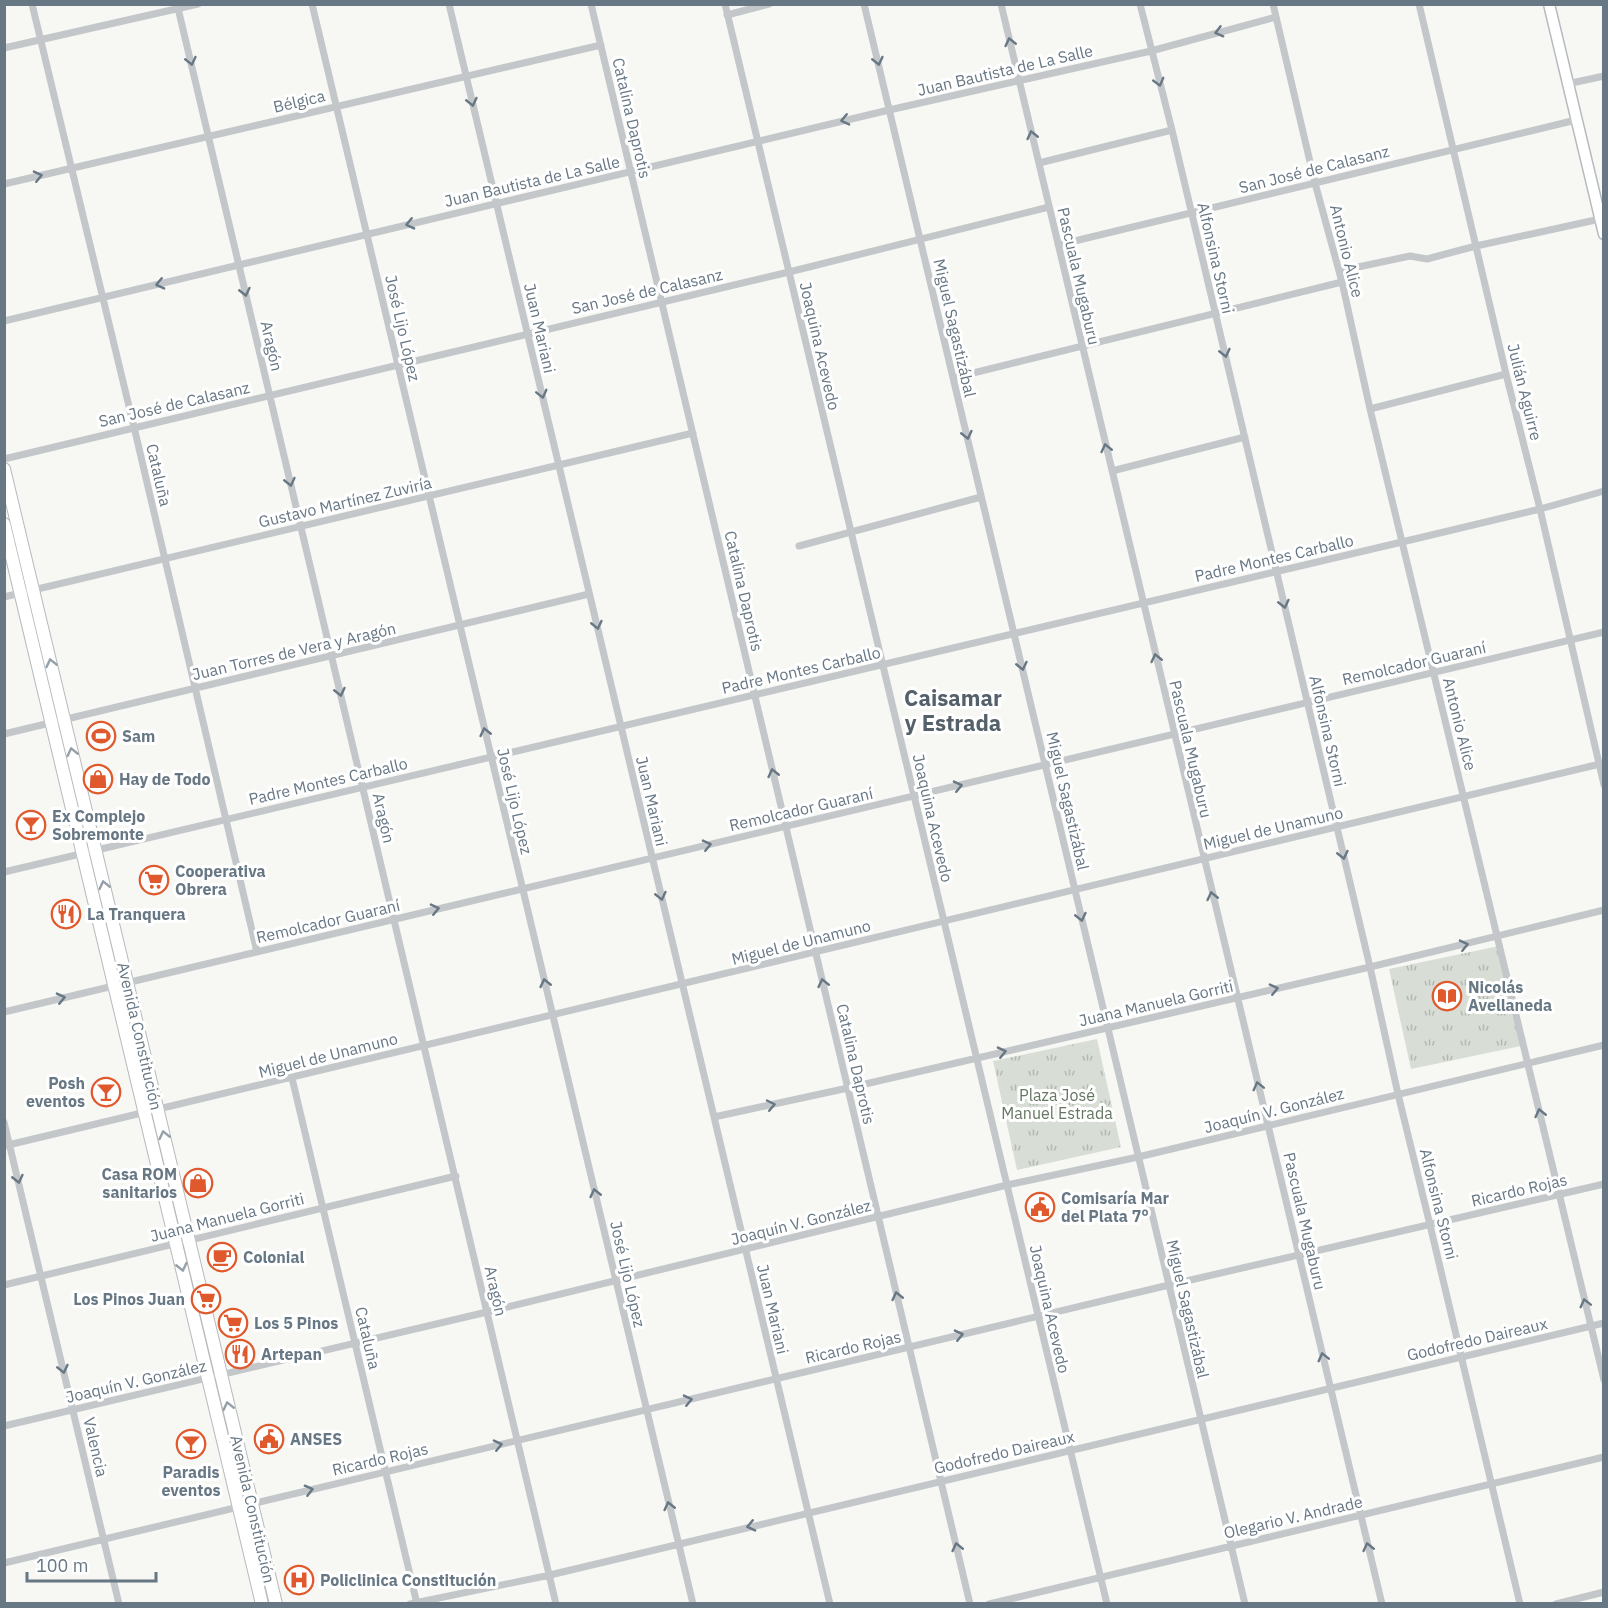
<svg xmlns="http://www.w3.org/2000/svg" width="1608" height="1608" viewBox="0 0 1608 1608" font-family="'IBM Plex Sans',sans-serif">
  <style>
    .grass { fill: url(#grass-tufts) }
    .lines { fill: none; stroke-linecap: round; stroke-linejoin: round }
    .secondary-casing { stroke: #b5babe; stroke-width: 13 }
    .primary-casing { stroke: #b6babe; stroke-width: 14 }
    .street { stroke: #c3c7ca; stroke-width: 7 }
    .secondary { stroke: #fff; stroke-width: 10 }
    .primary { stroke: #fff; stroke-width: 12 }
    .oneway { stroke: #677784 }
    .oneway2 { stroke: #95a0a9 }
    .labels { text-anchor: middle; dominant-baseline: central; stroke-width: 6; stroke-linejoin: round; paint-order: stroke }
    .street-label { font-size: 16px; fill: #677784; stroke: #fff }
    .poi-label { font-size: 16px; font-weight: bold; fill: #677784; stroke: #fff; text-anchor: start }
    .park-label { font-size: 16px; fill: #657761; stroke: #fff }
    .district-label { font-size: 22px; font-weight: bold; fill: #54606a; stroke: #fff }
  </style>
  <defs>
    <pattern id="grass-tufts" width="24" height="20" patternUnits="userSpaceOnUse" patternTransform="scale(1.5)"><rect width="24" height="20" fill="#d8ded5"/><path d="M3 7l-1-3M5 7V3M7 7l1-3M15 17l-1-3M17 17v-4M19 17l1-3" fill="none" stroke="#b3b9b2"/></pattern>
  </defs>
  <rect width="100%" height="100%" fill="#f7f7f4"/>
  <!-- grass -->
  <path class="grass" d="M 1499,946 L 1521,1046 L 1411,1069 L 1389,969 Z
    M 1097,1039 L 1121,1147 L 1017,1170 L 993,1061 Z"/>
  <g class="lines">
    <!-- secondary casing -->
    <g class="secondary-casing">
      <path id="secondary" d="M 1549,4 L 1604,234"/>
    </g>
    <!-- primary casing -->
    <g class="primary-casing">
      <path id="primary" d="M 4,469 L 276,1604
        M 4,524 L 262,1604"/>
    </g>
    <!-- street -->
    <path class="street" d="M 32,4 L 134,427 L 257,952
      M 177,4 L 556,1604
      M 312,4 L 693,1604
      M 449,4 L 830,1604
      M 591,4 L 970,1604
      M 725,4 L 1107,1604
      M 864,4 L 1245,1604
      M 1001,4 L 1382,1604
      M 1140,4 L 1172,130 L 1370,967 L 1398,1094 L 1430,1225 L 1520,1604
      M 1273,4 L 1315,183 L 1342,282 L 1370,409 L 1604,1380
      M 1419,4 L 1506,374 L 1540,509 L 1604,785
      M 727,15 L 769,4
      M 4,48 L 198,4
      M 1567,84 L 1604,76
      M 1039,163 L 1172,130
      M 4,184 L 601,45
      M 1058,245 L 1576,120
      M 1339,271 L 1410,256 L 1427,259 L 1476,246 L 1600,219
      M 4,321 L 889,110 L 1151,51 L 1276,17
      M 953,378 L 1342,282
      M 1370,409 L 1506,374
      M 4,459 L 789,272 L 1049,207
      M 1112,471 L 1245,437
      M 799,546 L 981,497
      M 4,597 L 693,433
      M 4,734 L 589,594
      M 4,872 L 1402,542 L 1540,509 L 1604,491
      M 4,1012 L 1604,632
      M 292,1078 L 417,1604
      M 714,1117 L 848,1088 L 1370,967 L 1604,910
      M 4,1122 L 119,1604
      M 4,1146 L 1604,763
      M 4,1285 L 456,1176
      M 4,1426 L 487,1312 L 1007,1185 L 1138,1157 L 1604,1045
      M 4,1563 L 1169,1285 L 1604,1184
      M 410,1604 L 550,1575 L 1604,1323
      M 989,1604 L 1604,1457
      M 1556,1604 L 1604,1592"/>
    <!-- secondary -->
    <use href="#secondary" class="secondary"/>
    <!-- primary -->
    <use href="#primary" class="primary"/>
  </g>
  <!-- one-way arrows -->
  <defs><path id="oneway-chevron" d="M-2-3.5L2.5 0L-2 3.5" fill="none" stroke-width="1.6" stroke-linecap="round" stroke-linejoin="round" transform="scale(1.5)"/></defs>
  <g class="oneway">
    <use href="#oneway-chevron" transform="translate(1219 32) rotate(165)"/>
    <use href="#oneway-chevron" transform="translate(1010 42) rotate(-103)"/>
    <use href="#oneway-chevron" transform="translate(191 61) rotate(77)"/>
    <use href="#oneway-chevron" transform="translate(878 61) rotate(77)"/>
    <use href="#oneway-chevron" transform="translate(1159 82) rotate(75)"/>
    <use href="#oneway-chevron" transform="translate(472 102) rotate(77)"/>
    <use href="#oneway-chevron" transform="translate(845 120) rotate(167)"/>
    <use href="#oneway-chevron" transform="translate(1032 135) rotate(-103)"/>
    <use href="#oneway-chevron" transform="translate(38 176) rotate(-13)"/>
    <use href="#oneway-chevron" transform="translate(410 224) rotate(167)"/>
    <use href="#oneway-chevron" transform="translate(160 284) rotate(167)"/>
    <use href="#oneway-chevron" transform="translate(245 292) rotate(77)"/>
    <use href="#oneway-chevron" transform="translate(1225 353) rotate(77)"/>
    <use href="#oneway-chevron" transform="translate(542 394) rotate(76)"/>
    <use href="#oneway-chevron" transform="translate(967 435) rotate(77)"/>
    <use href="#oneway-chevron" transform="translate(1106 448) rotate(-103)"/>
    <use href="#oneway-chevron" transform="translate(290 482) rotate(77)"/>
    <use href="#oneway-chevron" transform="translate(1284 604) rotate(77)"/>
    <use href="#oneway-chevron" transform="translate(597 625) rotate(77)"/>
    <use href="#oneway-chevron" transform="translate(1156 658) rotate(-103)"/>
    <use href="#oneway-chevron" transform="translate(1022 666) rotate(77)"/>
    <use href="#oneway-chevron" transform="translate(340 692) rotate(77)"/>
    <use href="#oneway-chevron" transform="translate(485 732) rotate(-103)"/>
    <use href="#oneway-chevron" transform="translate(773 773) rotate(-103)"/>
    <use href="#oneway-chevron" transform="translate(958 786) rotate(-13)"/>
    <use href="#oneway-chevron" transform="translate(707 845) rotate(-13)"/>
    <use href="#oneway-chevron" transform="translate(1343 855) rotate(77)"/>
    <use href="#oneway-chevron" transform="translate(661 896) rotate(77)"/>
    <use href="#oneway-chevron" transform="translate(1212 896) rotate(-103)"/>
    <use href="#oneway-chevron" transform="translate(435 909) rotate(-13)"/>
    <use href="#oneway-chevron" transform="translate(1081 917) rotate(77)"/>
    <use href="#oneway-chevron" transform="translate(1464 945) rotate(-13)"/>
    <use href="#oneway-chevron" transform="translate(545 983) rotate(-103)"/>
    <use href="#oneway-chevron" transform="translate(823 983) rotate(-103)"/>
    <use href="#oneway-chevron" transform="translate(1274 989) rotate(-13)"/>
    <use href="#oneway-chevron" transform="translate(61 998) rotate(-13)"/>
    <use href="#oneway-chevron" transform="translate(1002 1052) rotate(-13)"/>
    <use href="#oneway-chevron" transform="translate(1258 1086) rotate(-104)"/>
    <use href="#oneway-chevron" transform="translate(771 1105) rotate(-12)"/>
    <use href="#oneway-chevron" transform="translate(1540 1113) rotate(-103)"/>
    <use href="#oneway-chevron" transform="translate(18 1179) rotate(77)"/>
    <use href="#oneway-chevron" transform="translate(595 1193) rotate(-103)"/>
    <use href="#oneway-chevron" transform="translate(897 1296) rotate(-103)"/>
    <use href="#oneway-chevron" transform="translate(1585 1303) rotate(-104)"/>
    <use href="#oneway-chevron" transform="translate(959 1335) rotate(-13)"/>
    <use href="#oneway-chevron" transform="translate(1323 1357) rotate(-104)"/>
    <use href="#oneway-chevron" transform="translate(63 1369) rotate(77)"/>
    <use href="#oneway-chevron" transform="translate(688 1400) rotate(-13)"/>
    <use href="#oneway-chevron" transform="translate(498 1445) rotate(-13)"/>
    <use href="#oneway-chevron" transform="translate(309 1490) rotate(-14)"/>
    <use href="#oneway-chevron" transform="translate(669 1506) rotate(-103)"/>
    <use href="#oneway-chevron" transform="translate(751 1526) rotate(167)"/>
    <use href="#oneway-chevron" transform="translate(957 1547) rotate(-103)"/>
    <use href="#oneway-chevron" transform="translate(1368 1547) rotate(-103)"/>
  </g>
  <g class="oneway2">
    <use href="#oneway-chevron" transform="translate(51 663) rotate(-103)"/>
    <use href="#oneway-chevron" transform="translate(72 752) rotate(-103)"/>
    <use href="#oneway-chevron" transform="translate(104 885) rotate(-103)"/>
    <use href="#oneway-chevron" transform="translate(164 1135) rotate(-103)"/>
    <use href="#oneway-chevron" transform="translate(182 1267) rotate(77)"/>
    <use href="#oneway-chevron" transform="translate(228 1406) rotate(-103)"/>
  </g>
  <!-- icons -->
  <defs>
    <g id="stadium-ring" transform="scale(1.5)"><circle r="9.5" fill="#fff" stroke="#df592c" stroke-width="1.5"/><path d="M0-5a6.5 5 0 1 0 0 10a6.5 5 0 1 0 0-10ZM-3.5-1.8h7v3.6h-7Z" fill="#df592c"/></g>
    <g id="shop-ring" transform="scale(1.5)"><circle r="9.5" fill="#fff" stroke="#df592c" stroke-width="1.5"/><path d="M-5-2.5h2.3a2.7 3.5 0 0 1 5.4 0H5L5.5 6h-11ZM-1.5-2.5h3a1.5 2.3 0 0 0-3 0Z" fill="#df592c"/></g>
    <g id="bar-ring" transform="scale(1.5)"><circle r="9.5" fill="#fff" stroke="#df592c" stroke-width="1.5"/><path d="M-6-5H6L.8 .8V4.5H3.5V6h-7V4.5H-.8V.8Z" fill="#df592c"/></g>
    <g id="supermarket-ring" transform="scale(1.5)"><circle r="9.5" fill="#fff" stroke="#df592c" stroke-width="1.5"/><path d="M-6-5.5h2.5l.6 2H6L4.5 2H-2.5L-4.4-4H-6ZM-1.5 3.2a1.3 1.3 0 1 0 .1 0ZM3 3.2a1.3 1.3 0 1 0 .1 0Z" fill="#df592c"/></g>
    <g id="restaurant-ring" transform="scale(1.5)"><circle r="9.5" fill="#fff" stroke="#df592c" stroke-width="1.5"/><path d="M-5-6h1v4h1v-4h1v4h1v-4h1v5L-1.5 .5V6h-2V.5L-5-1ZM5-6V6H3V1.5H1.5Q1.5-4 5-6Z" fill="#df592c"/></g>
    <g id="library-ring" transform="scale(1.5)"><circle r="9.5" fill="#fff" stroke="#df592c" stroke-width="1.5"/><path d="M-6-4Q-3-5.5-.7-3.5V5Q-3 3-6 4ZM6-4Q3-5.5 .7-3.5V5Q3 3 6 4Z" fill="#df592c"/></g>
    <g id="civic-ring" transform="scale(1.5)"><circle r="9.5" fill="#fff" stroke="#df592c" stroke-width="1.5"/><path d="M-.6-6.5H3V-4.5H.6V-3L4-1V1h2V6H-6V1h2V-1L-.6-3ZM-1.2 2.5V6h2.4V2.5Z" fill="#df592c"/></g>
    <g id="cafe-ring" transform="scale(1.5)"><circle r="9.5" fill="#fff" stroke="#df592c" stroke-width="1.5"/><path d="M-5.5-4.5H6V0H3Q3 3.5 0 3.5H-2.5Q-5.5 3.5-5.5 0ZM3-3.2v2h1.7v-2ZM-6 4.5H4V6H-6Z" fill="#df592c"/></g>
    <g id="hospital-ring" transform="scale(1.5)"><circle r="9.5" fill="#fff" stroke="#df592c" stroke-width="1.5"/><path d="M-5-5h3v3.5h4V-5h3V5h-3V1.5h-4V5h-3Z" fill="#df592c"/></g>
  </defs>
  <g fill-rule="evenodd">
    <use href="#stadium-ring" x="101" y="736"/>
    <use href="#shop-ring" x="98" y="779"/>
    <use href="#bar-ring" x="31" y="825"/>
    <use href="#supermarket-ring" x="154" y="880"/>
    <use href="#restaurant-ring" x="66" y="914"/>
    <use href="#library-ring" x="1447" y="996"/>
    <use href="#bar-ring" x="106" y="1092"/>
    <use href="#shop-ring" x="198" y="1183"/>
    <use href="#civic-ring" x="1040" y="1207"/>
    <use href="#cafe-ring" x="222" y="1257"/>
    <use href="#supermarket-ring" x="206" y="1299"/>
    <use href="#supermarket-ring" x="233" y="1323"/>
    <use href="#restaurant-ring" x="240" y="1354"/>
    <use href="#civic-ring" x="269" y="1439"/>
    <use href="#bar-ring" x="191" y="1444"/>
    <use href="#hospital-ring" x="299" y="1580"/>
  </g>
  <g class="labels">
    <!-- street labels -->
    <g class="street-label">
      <text transform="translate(1005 70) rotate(-13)">Juan Bautista de La Salle</text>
      <text transform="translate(299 101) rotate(-13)">Bélgica</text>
      <text transform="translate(632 118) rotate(77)">Catalina Daprotis</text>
      <text transform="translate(1314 169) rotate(-14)">San José de Calasanz</text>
      <text transform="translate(532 181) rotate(-13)">Juan Bautista de La Salle</text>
      <text transform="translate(1347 251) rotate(76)">Antonio Alice</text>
      <text transform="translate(1216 258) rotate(77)">Alfonsina Storni</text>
      <text transform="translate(1079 276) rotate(77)">Pascuala Mugaburu</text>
      <text transform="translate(647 291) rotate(-13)">San José de Calasanz</text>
      <text transform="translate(403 328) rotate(77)">José Lijo López</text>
      <text transform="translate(540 328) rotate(77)">Juan Mariani</text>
      <text transform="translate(955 328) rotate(77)">Miguel Sagastizábal</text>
      <text transform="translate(272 346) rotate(77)">Aragón</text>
      <text transform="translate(820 346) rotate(77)">Joaquina Acevedo</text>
      <text transform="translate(1525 392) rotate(76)">Julián Aguirre</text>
      <text transform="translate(174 404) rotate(-13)">San José de Calasanz</text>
      <text transform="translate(159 475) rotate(77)">Cataluña</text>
      <text transform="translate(345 502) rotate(-13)">Gustavo Martínez Zuviría</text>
      <text transform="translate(1274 558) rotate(-13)">Padre Montes Carballo</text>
      <text transform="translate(744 591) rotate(77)">Catalina Daprotis</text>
      <text transform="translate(294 651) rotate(-13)">Juan Torres de Vera y Aragón</text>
      <text transform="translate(1414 663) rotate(-13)">Remolcador Guaraní</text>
      <text transform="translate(801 670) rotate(-13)">Padre Montes Carballo</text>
      <text transform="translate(1460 724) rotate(76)">Antonio Alice</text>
      <text transform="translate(1328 731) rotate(77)">Alfonsina Storni</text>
      <text transform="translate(1191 749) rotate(77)">Pascuala Mugaburu</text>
      <text transform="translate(328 781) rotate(-13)">Padre Montes Carballo</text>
      <text transform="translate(515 801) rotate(77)">José Lijo López</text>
      <text transform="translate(652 801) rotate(77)">Juan Mariani</text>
      <text transform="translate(1068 801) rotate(77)">Miguel Sagastizábal</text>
      <text transform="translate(801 809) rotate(-13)">Remolcador Guaraní</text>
      <text transform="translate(384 818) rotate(77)">Aragón</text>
      <text transform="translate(933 818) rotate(77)">Joaquina Acevedo</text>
      <text transform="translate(1273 828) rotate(-13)">Miguel de Unamuno</text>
      <text transform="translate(328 921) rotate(-13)">Remolcador Guaraní</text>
      <text transform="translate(801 942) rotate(-14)">Miguel de Unamuno</text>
      <text transform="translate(1156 1003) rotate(-13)">Juana Manuela Gorriti</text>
      <text transform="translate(140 1036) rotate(77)">Avenida Constitución</text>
      <text transform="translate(328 1055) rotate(-14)">Miguel de Unamuno</text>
      <text transform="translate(856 1064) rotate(77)">Catalina Daprotis</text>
      <text transform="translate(1274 1110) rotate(-14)">Joaquín V. González</text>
      <text transform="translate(1519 1190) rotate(-13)">Ricardo Rojas</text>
      <text transform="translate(1439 1204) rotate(76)">Alfonsina Storni</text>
      <text transform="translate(227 1217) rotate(-14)">Juana Manuela Gorriti</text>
      <text transform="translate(1305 1221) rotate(77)">Pascuala Mugaburu</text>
      <text transform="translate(801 1222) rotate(-14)">Joaquín V. González</text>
      <text transform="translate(628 1274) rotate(77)">José Lijo López</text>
      <text transform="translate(496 1291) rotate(77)">Aragón</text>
      <text transform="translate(773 1309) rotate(77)">Juan Mariani</text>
      <text transform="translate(1050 1309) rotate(77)">Joaquina Acevedo</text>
      <text transform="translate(1188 1309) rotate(77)">Miguel Sagastizábal</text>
      <text transform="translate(368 1338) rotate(77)">Cataluña</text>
      <text transform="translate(1477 1339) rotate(-13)">Godofredo Daireaux</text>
      <text transform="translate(853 1347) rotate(-13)">Ricardo Rojas</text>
      <text transform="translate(136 1381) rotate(-13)">Joaquín V. González</text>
      <text transform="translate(96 1447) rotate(77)">Valencia</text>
      <text transform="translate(1004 1452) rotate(-13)">Godofredo Daireaux</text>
      <text transform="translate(380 1459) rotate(-13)">Ricardo Rojas</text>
      <text transform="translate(253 1509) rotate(77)">Avenida Constitución</text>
      <text transform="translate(1293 1517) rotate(-13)">Olegario V. Andrade</text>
    </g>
    <!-- poi labels -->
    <g class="poi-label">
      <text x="122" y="736">Sam</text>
      <text x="119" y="779">Hay de Todo</text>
      <text x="52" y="816">Ex Complejo<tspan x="52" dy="18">Sobremonte</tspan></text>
      <text x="175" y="871">Cooperativa<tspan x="175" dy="18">Obrera</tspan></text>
      <text x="87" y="914">La Tranquera</text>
      <text x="1468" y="987">Nicolás<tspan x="1468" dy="18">Avellaneda</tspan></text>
      <text x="85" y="1083" text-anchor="end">Posh<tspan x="85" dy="18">eventos</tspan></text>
      <text x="177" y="1174" text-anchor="end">Casa ROM<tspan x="177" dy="18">sanitarios</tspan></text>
      <text x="1061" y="1198">Comisaría Mar<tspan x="1061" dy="18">del Plata 7°</tspan></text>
      <text x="243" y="1257">Colonial</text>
      <text x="185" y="1299" text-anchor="end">Los Pinos Juan</text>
      <text x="254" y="1323">Los 5 Pinos</text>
      <text x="261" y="1354">Artepan</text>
      <text x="290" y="1439">ANSES</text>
      <text x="191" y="1472" text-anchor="middle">Paradis<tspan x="191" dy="18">eventos</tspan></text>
      <text x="320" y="1580">Policlinica Constitución</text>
    </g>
    <!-- park labels -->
    <g class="park-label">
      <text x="1057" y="1095">Plaza José<tspan x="1057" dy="18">Manuel Estrada</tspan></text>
    </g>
    <!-- district labels -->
    <g class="district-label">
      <text x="953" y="697">Caisamar<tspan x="953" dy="25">y Estrada</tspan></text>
    </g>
  </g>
  <!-- border -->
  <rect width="1608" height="1608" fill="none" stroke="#677784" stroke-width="12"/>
  <!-- scale -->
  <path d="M27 1572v9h129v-9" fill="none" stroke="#677784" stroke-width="3"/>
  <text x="36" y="1572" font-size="18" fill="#677784" stroke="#ffffff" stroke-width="4.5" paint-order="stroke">100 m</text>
</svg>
